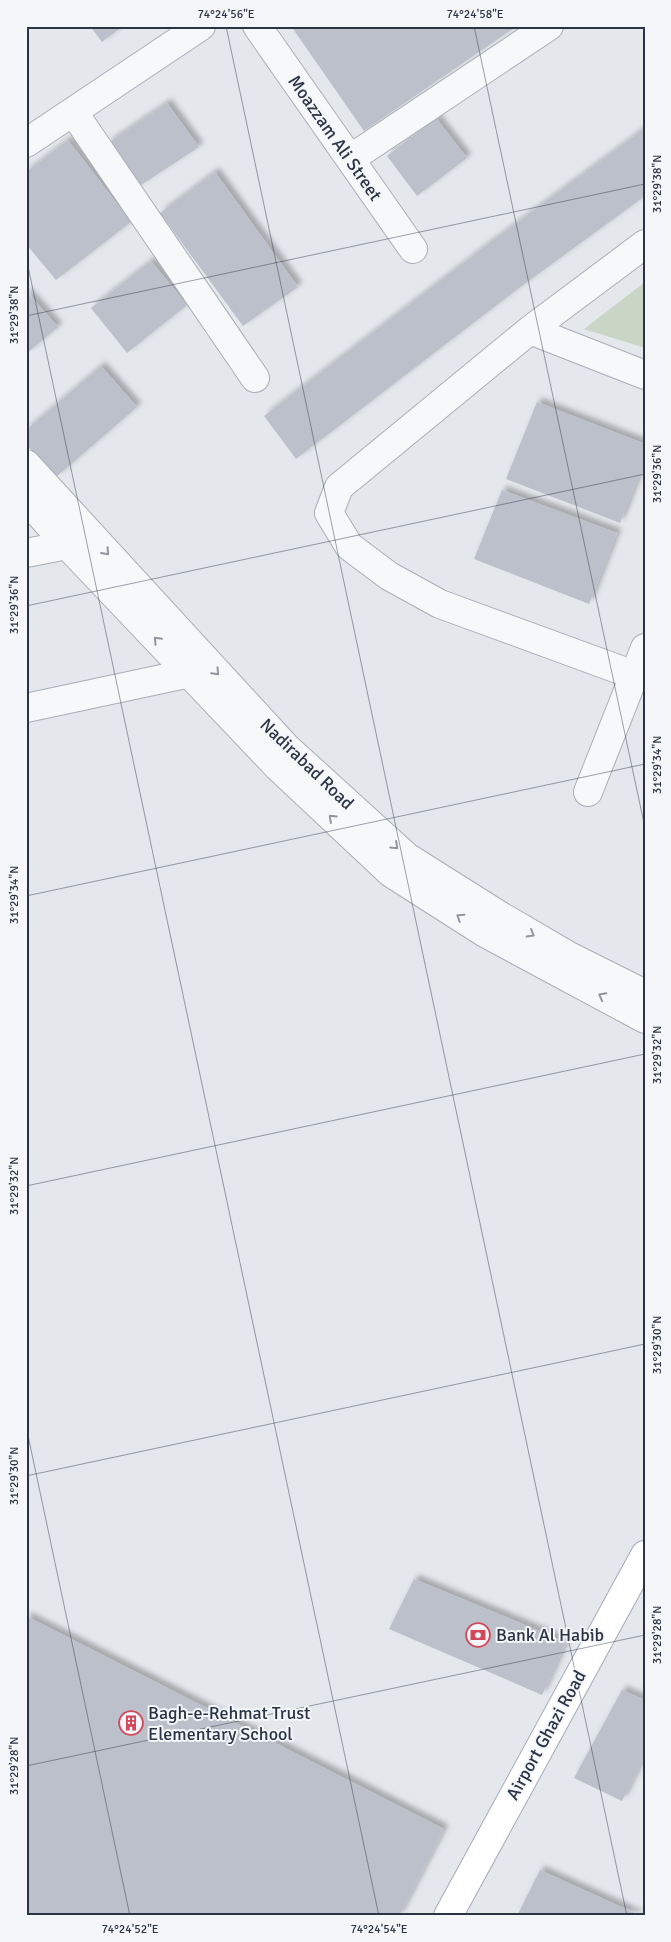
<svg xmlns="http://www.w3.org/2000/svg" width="671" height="1942" viewBox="0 0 671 1942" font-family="Signika,sans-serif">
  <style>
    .green { fill: #c9d6c5 }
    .building { fill: #bbc0ca; filter: url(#shadow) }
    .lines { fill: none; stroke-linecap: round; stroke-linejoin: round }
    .minor-casing { stroke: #a9aeb7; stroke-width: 30 }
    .major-casing { stroke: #a3abb8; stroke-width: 30 }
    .minor { stroke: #f7f8fa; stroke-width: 28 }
    .major { stroke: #fff; stroke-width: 28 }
    .oneway { stroke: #9196a0 }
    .ticks { fill: none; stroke: #2b3445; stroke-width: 1; stroke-opacity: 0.45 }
    .labels { text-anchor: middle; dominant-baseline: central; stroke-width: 4; stroke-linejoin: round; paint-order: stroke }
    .street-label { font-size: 18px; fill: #2b3445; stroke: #f4f6f9 }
    .poi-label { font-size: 18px; fill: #2b3445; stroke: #f4f6f9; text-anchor: start }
    .neatline { fill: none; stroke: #2b3445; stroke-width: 2 }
    .ticks-label { font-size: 12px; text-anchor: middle; fill: #2b3445 }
  </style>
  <defs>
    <filter id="shadow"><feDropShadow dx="4.5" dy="-4.5" stdDeviation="2.5" flood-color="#0004"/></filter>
  </defs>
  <rect width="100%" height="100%" fill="#e4e7ec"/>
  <!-- green -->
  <path class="green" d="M 645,282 L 645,348 L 584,329 Z"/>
  <!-- building -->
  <path class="building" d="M 90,26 L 123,26 L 102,42 Z
    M 291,26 L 517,26 L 364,131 Z
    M 167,103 L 199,147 L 138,187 L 108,143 Z
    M 436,118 L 467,158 L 417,196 L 387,156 Z
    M 645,128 L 645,196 L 519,288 L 296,459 L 264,416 L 487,245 Z
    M 68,140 L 131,222 L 56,280 L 26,244 L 26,172 Z
    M 215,172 L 298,287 L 243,326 L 160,213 Z
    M 151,261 L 187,305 L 127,353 L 91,308 Z
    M 26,291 L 58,327 L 26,354 Z
    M 101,366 L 137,407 L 56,477 L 26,444 L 26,430 Z
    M 537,402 L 645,444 L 645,460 L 620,523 L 506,479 Z
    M 502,490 L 617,533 L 589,604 L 474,559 Z
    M 414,1579 L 566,1642 L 542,1695 L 389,1629 Z
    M 26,1616 L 444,1829 L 399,1916 L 26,1916 Z
    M 622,1690 L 645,1700 L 645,1755 L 622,1801 L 574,1778 Z
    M 540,1870 L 641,1916 L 517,1916 Z"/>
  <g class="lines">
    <!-- minor casing -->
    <g class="minor-casing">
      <path id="minor" d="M 257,26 L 413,249
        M 74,113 L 255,378
        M 26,143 L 201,26
        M 350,159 L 549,26
        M 530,330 L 645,375
        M 26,464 L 286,747 L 407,857 L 499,915 L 569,956 L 645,994
        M 26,499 L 67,545 L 277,766 L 391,873 L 485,933 L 645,1019
        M 26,553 L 67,545 L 72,532
        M 634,675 L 440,604 L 389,576 L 349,546 L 329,513 L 339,487 L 530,330 L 645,244
        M 26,708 L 190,673
        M 588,792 L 645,648"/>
    </g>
    <!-- major casing -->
    <g class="major-casing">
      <path id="major" d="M 448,1916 L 645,1555"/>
    </g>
    <!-- minor -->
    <use href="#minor" class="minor"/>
    <!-- major -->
    <use href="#major" class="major"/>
  </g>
  <!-- one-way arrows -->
  <defs><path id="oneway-chevron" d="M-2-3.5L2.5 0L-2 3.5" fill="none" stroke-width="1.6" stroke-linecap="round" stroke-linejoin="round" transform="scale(1.25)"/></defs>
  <g class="oneway">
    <use href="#oneway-chevron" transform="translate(106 552) rotate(48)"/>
    <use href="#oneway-chevron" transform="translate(157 640) rotate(-134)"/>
    <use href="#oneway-chevron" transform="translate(216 672) rotate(47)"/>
    <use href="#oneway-chevron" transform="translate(332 818) rotate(-137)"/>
    <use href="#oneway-chevron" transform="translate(395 846) rotate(43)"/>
    <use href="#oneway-chevron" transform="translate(460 917) rotate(-147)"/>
    <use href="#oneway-chevron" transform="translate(531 934) rotate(30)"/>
    <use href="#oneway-chevron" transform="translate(602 996) rotate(-152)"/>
  </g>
  <!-- ticks -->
  <path class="ticks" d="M 226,26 L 627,1916M 474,26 L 645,828M 26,257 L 379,1916M 26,316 L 645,184M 26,606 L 645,474M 26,896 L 645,764M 26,1186 L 645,1054M 26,1426 L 130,1916M 26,1476 L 645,1344M 26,1766 L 645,1635"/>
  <!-- icons -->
  <defs>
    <g id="bank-ring" transform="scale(1.25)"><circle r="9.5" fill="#f4f6f9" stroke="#d1495b" stroke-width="1.5"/><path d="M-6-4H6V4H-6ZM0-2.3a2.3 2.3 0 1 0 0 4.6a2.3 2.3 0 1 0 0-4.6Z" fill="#d1495b"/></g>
    <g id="building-ring" transform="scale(1.25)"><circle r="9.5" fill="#f4f6f9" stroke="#d1495b" stroke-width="1.5"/><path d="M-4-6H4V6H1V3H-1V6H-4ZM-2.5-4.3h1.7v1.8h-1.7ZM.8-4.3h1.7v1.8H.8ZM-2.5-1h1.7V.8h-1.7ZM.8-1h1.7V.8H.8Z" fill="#d1495b"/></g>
  </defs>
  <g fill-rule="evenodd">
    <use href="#bank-ring" x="478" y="1635"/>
    <use href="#building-ring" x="131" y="1723"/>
  </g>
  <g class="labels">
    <!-- street labels -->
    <g class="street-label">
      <text transform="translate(335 138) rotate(55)">Moazzam Ali Street</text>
      <text transform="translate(307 764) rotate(44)">Nadirabad Road</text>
      <text transform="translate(546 1735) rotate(-61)">Airport Ghazi Road</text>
    </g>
    <!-- poi labels -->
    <g class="poi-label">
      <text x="496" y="1635">Bank Al Habib</text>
      <text x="148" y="1713">Bagh-e-Rehmat Trust<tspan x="148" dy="21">Elementary School</tspan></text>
    </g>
  </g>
  <!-- border -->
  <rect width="671" height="1942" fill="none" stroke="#f4f6f9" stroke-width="55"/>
  <rect x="28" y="28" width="616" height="1886" class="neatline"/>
  <g class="ticks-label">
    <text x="226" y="18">74°24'56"E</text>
    <text x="475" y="18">74°24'58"E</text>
    <text transform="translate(657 184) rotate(-90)" y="4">31°29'38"N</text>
    <text transform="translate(14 315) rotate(-90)" y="4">31°29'38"N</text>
    <text transform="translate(657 474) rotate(-90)" y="4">31°29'36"N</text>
    <text transform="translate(14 605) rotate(-90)" y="4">31°29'36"N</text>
    <text transform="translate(657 765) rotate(-90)" y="4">31°29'34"N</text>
    <text transform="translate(14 895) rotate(-90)" y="4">31°29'34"N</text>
    <text transform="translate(657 1055) rotate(-90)" y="4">31°29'32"N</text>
    <text transform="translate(14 1186) rotate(-90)" y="4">31°29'32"N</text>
    <text transform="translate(657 1345) rotate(-90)" y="4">31°29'30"N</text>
    <text transform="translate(14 1476) rotate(-90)" y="4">31°29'30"N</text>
    <text transform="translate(657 1635) rotate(-90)" y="4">31°29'28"N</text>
    <text transform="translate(14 1766) rotate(-90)" y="4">31°29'28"N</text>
    <text x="130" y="1933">74°24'52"E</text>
    <text x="379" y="1933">74°24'54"E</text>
  </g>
</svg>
